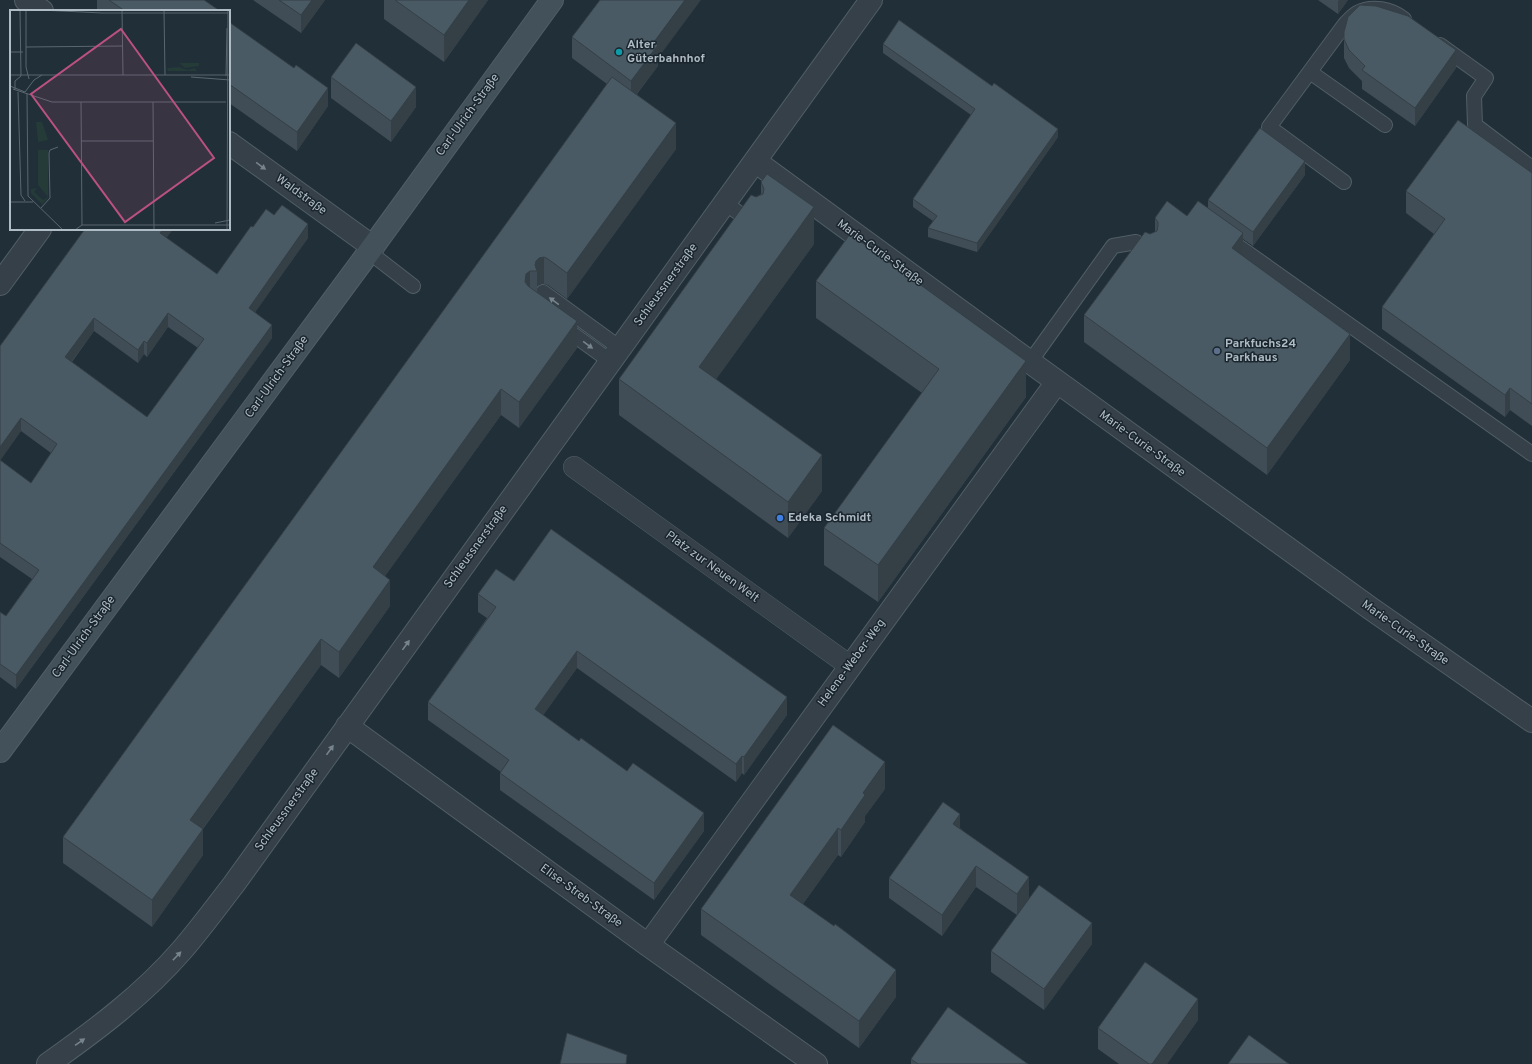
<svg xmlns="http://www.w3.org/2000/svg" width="1532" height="1064" viewBox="0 0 1532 1064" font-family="Overpass,sans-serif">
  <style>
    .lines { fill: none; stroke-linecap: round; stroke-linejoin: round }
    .service-casing { stroke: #525e66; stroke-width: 16 }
    .pedestrian-casing { stroke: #525e66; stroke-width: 22 }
    .minor-casing { stroke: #525e66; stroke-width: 24 }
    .secondary-casing { stroke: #525e66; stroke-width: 24 }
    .service { stroke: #354048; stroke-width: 14 }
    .pedestrian { stroke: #354048; stroke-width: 21 }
    .minor { stroke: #354048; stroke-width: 22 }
    .secondary { stroke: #43515b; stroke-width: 22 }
    .wall { fill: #404d56; fill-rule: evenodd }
    .shaded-wall { fill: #343f46 }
    .building { fill: #4a5a64; stroke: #343f46; fill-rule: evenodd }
    .oneway { fill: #78848d }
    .culture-dot { fill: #0f9aa8; stroke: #1a252d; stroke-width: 1.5 }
    .service-dot { fill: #5c6f8a; stroke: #1a252d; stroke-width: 1.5 }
    .shop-dot { fill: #3f7fe0; stroke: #1a252d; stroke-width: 1.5 }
    .labels { text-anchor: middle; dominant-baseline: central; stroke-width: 3; stroke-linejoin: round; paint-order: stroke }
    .poi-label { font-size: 12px; font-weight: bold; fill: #afbcc5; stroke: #1a252d; text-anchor: start }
    .street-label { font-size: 12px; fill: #afbcc5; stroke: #1a252d }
    .inset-road { fill: none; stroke: #5a6770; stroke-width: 1 }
    .view { fill: #bb5180; fill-opacity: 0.15; stroke: #bb5180; stroke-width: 2 }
    .inset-edge { fill: none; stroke: #afbcc5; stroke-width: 2 }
  </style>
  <rect width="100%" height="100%" fill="#212f38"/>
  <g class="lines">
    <!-- service casing -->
    <g class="service-casing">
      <path id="service" d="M 1440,45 L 1486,78 L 1474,96 L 1475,125 L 1532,168
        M 1310,72 L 1385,125
        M 1344,182 L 1269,127 L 1345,24 C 1348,21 1352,16 1357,13 C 1372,5 1391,9 1404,19
        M 725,203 L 754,224
        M 1228,239 L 1532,454
        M 369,252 L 413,286
        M 543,292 L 620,348
        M 563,327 L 610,361
        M 1030,362 L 1113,246 L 1136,242 L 1150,252"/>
    </g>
    <!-- pedestrian casing -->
    <g class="pedestrian-casing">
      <path id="pedestrian" d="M 574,467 L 850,666"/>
    </g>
    <!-- minor casing -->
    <g class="minor-casing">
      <path id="minor" d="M 26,0 L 42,11
        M 229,143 L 373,247
        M 755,161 L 1030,362 L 1370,608 L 1532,721
        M 0,284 L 40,229
        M 347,726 L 648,945 L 816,1064
        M 648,945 L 1057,382
        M 48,1064 C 96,1030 143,995 182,950 C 200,929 217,906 234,884 L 871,0"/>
    </g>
    <!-- secondary casing -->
    <g class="secondary-casing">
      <path id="secondary" d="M 0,751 L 369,252 L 552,0"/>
    </g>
    <!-- service -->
    <use href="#service" class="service"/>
    <!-- pedestrian -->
    <use href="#pedestrian" class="pedestrian"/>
    <!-- minor -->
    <use href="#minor" class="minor"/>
    <!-- secondary -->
    <use href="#secondary" class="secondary"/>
  </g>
  <!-- wall -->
  <path class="wall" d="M 97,0 L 204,0 L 220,11 L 99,11 L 97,10 Z
    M 253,0 L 325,0 L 301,33 Z
    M 384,0 L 488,0 L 444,62 L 384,19 Z
    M 1318,0 L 1348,0 L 1338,14 Z
    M 229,22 L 328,106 L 297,151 L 229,103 Z
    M 1344,32 L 1456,68 L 1415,126 L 1362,89 L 1362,81 L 1349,68 L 1344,58 Z
    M 572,37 L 658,58 L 658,66 L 637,94 L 676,149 L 567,299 L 548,285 L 544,284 L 539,284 L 537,286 L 537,292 L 577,348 L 519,428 L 501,415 L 385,576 L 390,606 L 339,678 L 321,665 L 203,829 L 203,855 L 152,927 L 63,863 L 63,837 L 607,84 L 572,58 Z
    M 883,44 L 1058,137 L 977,252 L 928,237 L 928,228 L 933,221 L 913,207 L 913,199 L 971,115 L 883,53 Z
    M 331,77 L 416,107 L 391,142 L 331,98 Z
    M 1532,173 L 1532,426 L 1510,410 L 1505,417 L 1382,329 L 1382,307 L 1434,234 L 1406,213 L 1406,191 Z
    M 1305,175 L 1253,246 L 1243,239 L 1243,256 L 1350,360 L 1267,475 L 1084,342 L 1084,315 L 1150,234 L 1155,232 L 1155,218 L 1187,216 L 1208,208 L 1208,200 Z
    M 761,182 L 814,244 L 716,379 L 822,491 L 788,538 L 619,415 L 619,379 L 756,197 L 761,194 Z
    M 274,215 L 308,238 L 255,312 L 272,338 L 16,689 L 0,677 L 0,612 L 6,616 L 32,579 L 0,557 L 0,346 L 85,229 L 173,229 L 166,238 L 217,274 ZM 168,327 L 198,348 L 147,417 L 72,362 L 94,331 L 138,363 L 144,354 L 147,357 ZM 21,431 L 51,453 L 31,483 L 0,460 Z
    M 816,281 L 1026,397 L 878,602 L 824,565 L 824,528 L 922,393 L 816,318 Z
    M 514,581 L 787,715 L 744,775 L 742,773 L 736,782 L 577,668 L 543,715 L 704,831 L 654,900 L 500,790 L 500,773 L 501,772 L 428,720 L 428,702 L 487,618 L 478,612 L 478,594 Z
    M 885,789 L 865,816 L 865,822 L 841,857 L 838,855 L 803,904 L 896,997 L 859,1048 L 701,935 L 701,909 Z
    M 960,828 L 1029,898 L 1017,915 L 976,887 L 942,936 L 889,898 L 889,878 Z
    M 1092,944 L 1044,1010 L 991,972 L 991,951 Z
    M 1198,1020 L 1167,1064 L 1119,1064 L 1098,1049 L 1098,1028 Z
    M 911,1059 L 1028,1064 L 911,1064 Z"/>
  <!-- shaded-wall -->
  <path class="shaded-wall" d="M 312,0 L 325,0 L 301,33 L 301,15 Z
    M 469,0 L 488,0 L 444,62 L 444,35 Z
    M 685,0 L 701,0 L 658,58 L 658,66 L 631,101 L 631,81 L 654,42 Z
    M 1339,0 L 1348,0 L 1338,14 L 1338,1 Z
    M 1456,50 L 1456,68 L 1415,126 L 1415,108 Z
    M 416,87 L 416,107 L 391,142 L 391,121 Z
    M 328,88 L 328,106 L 297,151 L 297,132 Z
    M 676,123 L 676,149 L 567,299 L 567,273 Z
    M 1058,129 L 1058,137 L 977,252 L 977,243 Z
    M 1305,161 L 1305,175 L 1253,246 L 1253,232 Z
    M 814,207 L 814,244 L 699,403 L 699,367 Z
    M 308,224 L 308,238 L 249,321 L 249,308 Z
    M 163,229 L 173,229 L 160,247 L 160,233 Z
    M 1243,233 L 1243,260 L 1232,248 Z
    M 544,257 L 544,284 L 539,284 L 537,286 L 537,271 L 535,265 L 536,261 L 539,258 Z
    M 530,271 L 530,297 L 525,282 L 526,274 Z
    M 168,313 L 168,327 L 147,357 L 147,343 Z
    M 94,318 L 94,331 L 65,370 L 65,357 Z
    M 577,321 L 577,348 L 519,428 L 519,402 Z
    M 272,325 L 272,338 L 16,689 L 16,675 Z
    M 1350,334 L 1350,360 L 1267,475 L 1267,448 Z
    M 144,341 L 144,354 L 138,363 L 138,350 Z
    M 1026,361 L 1026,397 L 878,602 L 878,565 Z
    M 1510,388 L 1510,410 L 1505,417 L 1505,395 Z
    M 501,389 L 501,415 L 373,593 L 373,567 Z
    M 21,418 L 21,431 L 0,461 L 0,447 Z
    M 822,455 L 822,491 L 788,538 L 788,502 Z
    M 390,580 L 390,606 L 339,678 L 339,652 Z
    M 321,639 L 321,665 L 190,846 L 190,820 Z
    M 577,651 L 577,668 L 535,727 L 535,709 Z
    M 787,697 L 787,715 L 744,775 L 744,757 Z
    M 742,756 L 742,773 L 736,782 L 736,764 Z
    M 885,762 L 885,789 L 865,816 L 865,822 L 841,857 L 841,830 L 863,793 Z
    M 704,813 L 704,831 L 654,900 L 654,883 Z
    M 960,814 L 960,835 L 953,824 Z
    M 838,828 L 838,855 L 790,922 L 790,895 Z
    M 203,829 L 203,855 L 152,927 L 152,900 Z
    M 976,866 L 976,887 L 942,936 L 942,915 Z
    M 1029,877 L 1029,898 L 1017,915 L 1017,894 Z
    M 1092,923 L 1092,944 L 1044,1010 L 1044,989 Z
    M 896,970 L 896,997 L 859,1048 L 859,1021 Z
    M 1198,999 L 1198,1020 L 1167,1064 L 1152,1064 Z"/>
  <!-- building -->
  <path class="building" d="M 109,0 L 204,0 L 220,11 L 125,11 Z
    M 279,0 L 312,0 L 301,15 Z
    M 395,0 L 469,0 L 444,35 Z
    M 600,0 L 685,0 L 654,42 L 658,45 L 631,81 L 572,37 Z
    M 1360,5 L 1376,6 L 1408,16 L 1456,50 L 1415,108 L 1362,70 L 1365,66 L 1349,50 L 1344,39 L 1344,32 L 1348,17 Z
    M 899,20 L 992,86 L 994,83 L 1058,129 L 977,243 L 928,228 L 937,216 L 913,199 L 975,109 L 883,44 Z
    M 229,22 L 294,68 L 296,65 L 328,88 L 297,132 L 229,84 Z
    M 356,43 L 416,87 L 391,121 L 331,77 Z
    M 612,77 L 676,123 L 567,273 L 548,259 L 544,257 L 539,258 L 536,261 L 535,265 L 537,271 L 530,271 L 526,274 L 525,282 L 528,286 L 577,321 L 519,402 L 501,389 L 373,567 L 390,580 L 339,652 L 321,639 L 190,820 L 203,829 L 152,900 L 63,837 Z
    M 1458,120 L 1532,173 L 1532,404 L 1510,388 L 1505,395 L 1382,307 L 1445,219 L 1406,191 Z
    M 1260,128 L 1305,161 L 1253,232 L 1208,200 Z
    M 767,174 L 814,207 L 699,367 L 822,455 L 788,502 L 619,379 L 751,195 L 756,197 L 763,194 L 764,189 L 761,182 Z
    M 1167,201 L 1187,216 L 1198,201 L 1243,233 L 1232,248 L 1350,334 L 1267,448 L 1084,315 L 1145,232 L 1150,234 L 1157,231 L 1158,226 L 1158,222 L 1155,218 Z
    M 282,205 L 308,224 L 249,308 L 272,325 L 16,675 L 0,664 L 0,612 L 6,616 L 39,570 L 0,543 L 0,460 L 31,483 L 57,444 L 21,418 L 0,447 L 0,346 L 85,229 L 163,229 L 160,233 L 217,274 L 251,226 L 253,227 L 266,209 L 274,215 ZM 168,313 L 204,339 L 147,417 L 65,357 L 94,318 L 138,350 L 144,341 L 147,343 Z
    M 850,234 L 1026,361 L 878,565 L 824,528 L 939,369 L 816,281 Z
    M 551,529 L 787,697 L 744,757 L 742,756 L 736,764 L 577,651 L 535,709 L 579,741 L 581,738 L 627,771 L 633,763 L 704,813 L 654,883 L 500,773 L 509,760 L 428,702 L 496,607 L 478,594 L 496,569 L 514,581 Z
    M 833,725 L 885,762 L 863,793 L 865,795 L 841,830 L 838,828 L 790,895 L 834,926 L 835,924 L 896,970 L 859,1021 L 701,909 Z
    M 943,802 L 960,814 L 953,824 L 1029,877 L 1017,894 L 976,866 L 942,915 L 889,878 Z
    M 1039,885 L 1092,923 L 1044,989 L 991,951 Z
    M 1145,962 L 1198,999 L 1152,1064 L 1149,1064 L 1098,1028 Z
    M 948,1007 L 1028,1064 L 918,1064 L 911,1059 Z
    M 567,1033 L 627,1055 L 626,1064 L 560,1064 Z
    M 1249,1035 L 1289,1064 L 1228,1064 Z"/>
  <!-- one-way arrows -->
  <defs><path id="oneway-solid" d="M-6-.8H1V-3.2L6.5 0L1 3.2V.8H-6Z"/></defs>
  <g class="oneway">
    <use href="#oneway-solid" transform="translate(261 166) rotate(36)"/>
    <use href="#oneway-solid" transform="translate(554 301) rotate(-144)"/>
    <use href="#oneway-solid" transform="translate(588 345) rotate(36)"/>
    <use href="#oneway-solid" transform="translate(406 645) rotate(-54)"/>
    <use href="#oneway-solid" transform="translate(330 750) rotate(-54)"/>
    <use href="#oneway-solid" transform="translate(177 956) rotate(-46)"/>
    <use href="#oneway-solid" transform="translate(80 1042) rotate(-35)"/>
  </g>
  <!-- markers -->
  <circle class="culture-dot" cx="619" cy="52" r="4"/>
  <circle class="service-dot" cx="1217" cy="351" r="4"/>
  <circle class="shop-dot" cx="780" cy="518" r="4"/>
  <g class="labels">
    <!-- poi labels -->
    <g class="poi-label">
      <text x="627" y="45">Alter<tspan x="627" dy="14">Güterbahnhof</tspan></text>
      <text x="1225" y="344">Parkfuchs24<tspan x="1225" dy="14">Parkhaus</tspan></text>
      <text x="788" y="518">Edeka Schmidt</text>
    </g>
    <!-- street labels -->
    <g class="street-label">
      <text transform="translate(468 115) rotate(-54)">Carl-Ulrich-Straße</text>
      <text transform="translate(301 195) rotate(36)">Waldstraße</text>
      <text transform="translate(880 253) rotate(36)">Marie-Curie-Straße</text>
      <text transform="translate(666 285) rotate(-54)">Schleussnerstraße</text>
      <text transform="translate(277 377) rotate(-54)">Carl-Ulrich-Straße</text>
      <text transform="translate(1142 444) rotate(36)">Marie-Curie-Straße</text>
      <text transform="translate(476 547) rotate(-54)">Schleussnerstraße</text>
      <text transform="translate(712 567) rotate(36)">Platz zur Neuen Welt</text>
      <text transform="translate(1405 633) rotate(35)">Marie-Curie-Straße</text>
      <text transform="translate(84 637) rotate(-54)">Carl-Ulrich-Straße</text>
      <text transform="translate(852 663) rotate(-54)">Helene-Weber-Weg</text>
      <text transform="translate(287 810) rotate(-54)">Schleussnerstraße</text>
      <text transform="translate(581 896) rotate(36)">Elise-Streb-Straße</text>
    </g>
  </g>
  <!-- overview -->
  <g transform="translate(10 10)">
    <rect width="220" height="220" fill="#212f38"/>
    <path d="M 169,53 L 189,53 L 189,56 L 175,58 ZM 169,57 L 177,60 L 185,58 L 187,61 L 158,61 L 157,58 ZM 26,112 L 32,112 L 38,130 L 28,132 ZM 28,140 L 38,140 L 38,188 L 32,194 L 21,183 L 21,179 L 27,178 L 24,182 L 33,190 L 38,187 L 28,175 Z" fill="#243b38"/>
    <path class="inset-road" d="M 10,0 L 11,66M 16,0 L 16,57 L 19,69M 31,0 L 92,3 L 218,3M 112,0 L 113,65M 154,1 L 155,65M 16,37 L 113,36M 0,42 L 13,42M 0,65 L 220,65M 216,66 L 217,18M 181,67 L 220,70M 0,76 L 15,82 L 24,70 L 32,65M 3,79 L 42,92 L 216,92M 5,79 L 5,71 L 11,66M 8,82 L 11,185 L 15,191M 17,84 L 18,186 L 53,220M 71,92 L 72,215M 143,92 L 144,220M 71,131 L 143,131M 0,192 L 23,192M 31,198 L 40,188 L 39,143 L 40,140 L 48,137M 205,213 L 220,210M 65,220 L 72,215 L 220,215M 217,220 L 218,0"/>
    <path class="view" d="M 111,19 L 204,148 L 115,212 L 21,84 Z"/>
    <rect width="220" height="220" class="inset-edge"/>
  </g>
</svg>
